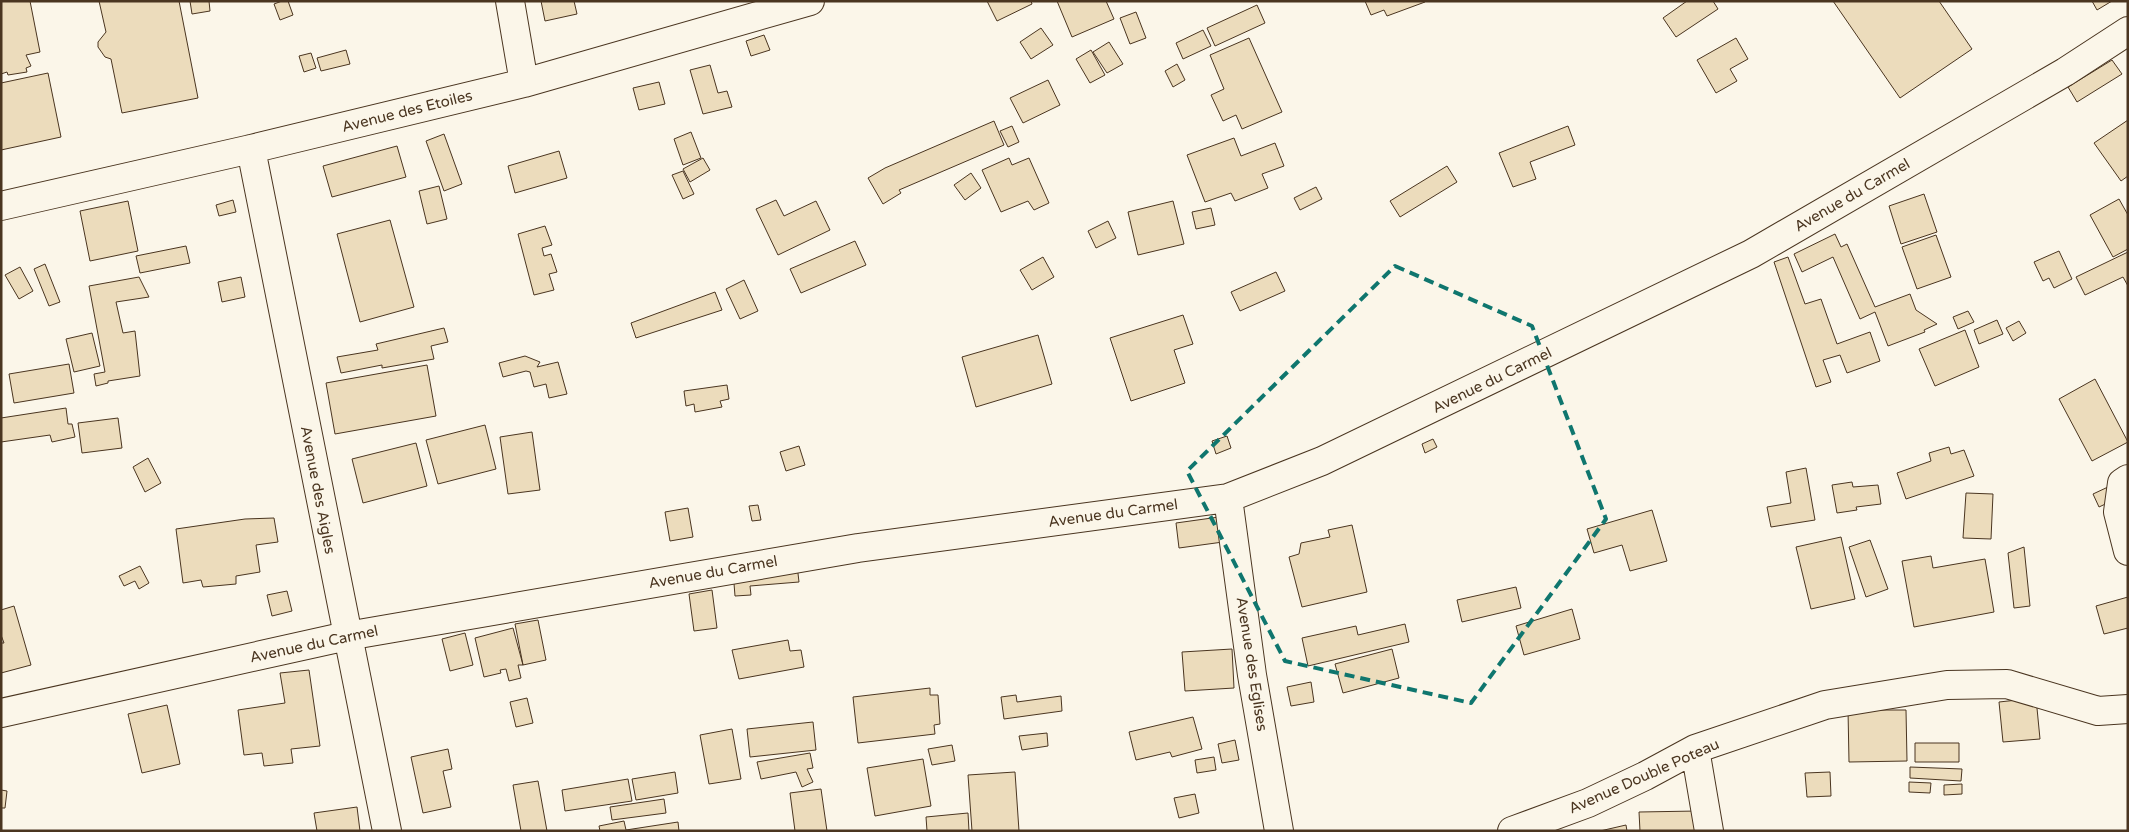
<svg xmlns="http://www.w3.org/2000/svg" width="2129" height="832" viewBox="0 0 2129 832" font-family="'Varela Round',sans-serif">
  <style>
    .building { fill: #ecdcbc; stroke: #4a3520 }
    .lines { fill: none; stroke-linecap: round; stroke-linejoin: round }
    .street-casing { stroke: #4a3520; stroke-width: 30 }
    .street { stroke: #fbf6e9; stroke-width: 28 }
    .marked { fill: none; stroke: #0f766e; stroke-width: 4; stroke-dasharray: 10 6; stroke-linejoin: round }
    .labels { text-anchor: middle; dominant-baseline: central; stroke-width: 4; stroke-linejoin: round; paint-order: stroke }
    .street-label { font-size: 15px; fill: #4a3520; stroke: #fbf6e9 }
  </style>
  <rect width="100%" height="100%" fill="#fbf6e9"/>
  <!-- building -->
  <path class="building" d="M 1,1 L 30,1 L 40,52 L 26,55 L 31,66 L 26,68 L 27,72 L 8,75 L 7,72 L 1,74 Z
    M 99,1 L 179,1 L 198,98 L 122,113 L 111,59 L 105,57 L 98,47 L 98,42 L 106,32 Z
    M 190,1 L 209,1 L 210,11 L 192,14 Z
    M 282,1 L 288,1 L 293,15 L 280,20 L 274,4 Z
    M 541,1 L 574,1 L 577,14 L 545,21 Z
    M 987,1 L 1031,1 L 1032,4 L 997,21 Z
    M 1057,1 L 1106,1 L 1114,19 L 1072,37 Z
    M 1365,1 L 1424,1 L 1425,2 L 1387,16 L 1384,10 L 1371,15 Z
    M 1687,1 L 1713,1 L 1718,9 L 1676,37 L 1663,18 Z
    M 1833,1 L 1939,1 L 1972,49 L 1900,98 Z
    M 2092,1 L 2112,1 L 2097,10 Z
    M 1257,5 L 1265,23 L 1215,46 L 1207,28 Z
    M 1136,12 L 1146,38 L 1130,44 L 1120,18 Z
    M 1041,28 L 1053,45 L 1031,59 L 1020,42 Z
    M 1203,30 L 1211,46 L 1183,59 L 1176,43 Z
    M 764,35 L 770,50 L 751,56 L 746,41 Z
    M 1249,38 L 1282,112 L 1242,129 L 1236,115 L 1223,121 L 1211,95 L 1224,89 L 1210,55 Z
    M 1736,38 L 1748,59 L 1730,69 L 1737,81 L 1716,93 L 1697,60 Z
    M 1109,42 L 1123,64 L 1107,73 L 1093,52 Z
    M 346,50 L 350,64 L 321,71 L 317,58 Z
    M 1091,50 L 1105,75 L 1090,83 L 1076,59 Z
    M 311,53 L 316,68 L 304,72 L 299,56 Z
    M 2112,60 L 2122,74 L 2077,102 L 2068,87 Z
    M 1177,64 L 1185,80 L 1173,87 L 1165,71 Z
    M 710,65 L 718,93 L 727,91 L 732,107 L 703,114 L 690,70 Z
    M 48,73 L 61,137 L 1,150 L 1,83 Z
    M 1048,80 L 1060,105 L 1023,123 L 1010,98 Z
    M 659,82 L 665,104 L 639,110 L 633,88 Z
    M 2128,120 L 2128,176 L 2121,181 L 2094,143 Z
    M 994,121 L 1004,145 L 899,190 L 901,193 L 883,204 L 868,178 L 885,168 Z
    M 1012,126 L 1019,142 L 1008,147 L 1000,131 Z
    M 1568,126 L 1575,145 L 1530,162 L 1536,179 L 1513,187 L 1499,153 Z
    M 691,132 L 701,158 L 683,165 L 674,139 Z
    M 444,134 L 462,184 L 444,191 L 426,141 Z
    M 1234,138 L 1241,156 L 1275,143 L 1284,166 L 1262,174 L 1268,188 L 1235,201 L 1231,193 L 1205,202 L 1187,155 Z
    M 397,146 L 406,177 L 332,197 L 323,166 Z
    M 559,151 L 567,178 L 515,193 L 508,166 Z
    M 703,158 L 710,170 L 690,182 L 683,169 Z
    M 1009,158 L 1012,165 L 1029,158 L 1049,203 L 1034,210 L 1028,201 L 1001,212 L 982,170 Z
    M 1447,166 L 1457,182 L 1400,217 L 1390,201 Z
    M 683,171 L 694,194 L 683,199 L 672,175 Z
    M 971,173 L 981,188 L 965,200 L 954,185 Z
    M 439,186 L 447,219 L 427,224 L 419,191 Z
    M 1316,187 L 1322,199 L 1300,210 L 1294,198 Z
    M 1924,194 L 1937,232 L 1901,244 L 1889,206 Z
    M 2119,199 L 2128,215 L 2128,249 L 2113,257 L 2090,215 Z
    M 233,200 L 236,212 L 219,216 L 216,205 Z
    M 776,200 L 784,216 L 816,201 L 830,230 L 778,255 L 756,209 Z
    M 128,201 L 138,251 L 90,261 L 80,211 Z
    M 1173,201 L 1184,244 L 1138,255 L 1128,212 Z
    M 1211,208 L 1215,225 L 1196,229 L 1192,212 Z
    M 390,220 L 414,307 L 360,322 L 337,234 Z
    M 1108,221 L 1116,238 L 1096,248 L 1088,231 Z
    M 545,226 L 552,245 L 542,248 L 544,256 L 551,254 L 557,272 L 549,274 L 554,290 L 534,295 L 518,234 Z
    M 1835,234 L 1841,247 L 1847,244 L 1875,307 L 1910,294 L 1916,310 L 1937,324 L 1924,330 L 1925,332 L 1888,346 L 1875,312 L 1860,319 L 1833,257 L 1802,272 L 1794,254 Z
    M 1936,235 L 1951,277 L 1917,289 L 1902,247 Z
    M 855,241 L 866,265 L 801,293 L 790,269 Z
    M 186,246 L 190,263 L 140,273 L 136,256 Z
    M 2059,251 L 2072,279 L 2054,288 L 2049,278 L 2043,281 L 2034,262 Z
    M 2128,252 L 2128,286 L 2123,277 L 2085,295 L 2076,277 Z
    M 1043,257 L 1054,277 L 1032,290 L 1020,270 Z
    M 1788,257 L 1805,304 L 1821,299 L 1837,344 L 1870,332 L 1880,361 L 1847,373 L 1840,355 L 1823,360 L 1831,382 L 1816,387 L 1774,262 Z
    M 45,264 L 60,302 L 49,306 L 34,269 Z
    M 20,267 L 33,291 L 19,299 L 5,275 Z
    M 1276,272 L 1285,291 L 1240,311 L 1231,292 Z
    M 139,277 L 149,297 L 116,302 L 123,333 L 135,331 L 140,376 L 108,381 L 108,383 L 96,386 L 94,374 L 105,372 L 89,286 Z
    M 241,277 L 245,297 L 222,302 L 218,282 Z
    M 744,280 L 758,311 L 740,319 L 726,289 Z
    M 715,292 L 722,310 L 636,338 L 631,323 Z
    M 1968,311 L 1974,322 L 1958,329 L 1953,317 Z
    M 1183,315 L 1193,344 L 1174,350 L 1185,383 L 1131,401 L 1110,338 Z
    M 1997,320 L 2003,334 L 1979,344 L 1974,330 Z
    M 2019,321 L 2026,333 L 2013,341 L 2006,328 Z
    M 444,328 L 448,342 L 431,346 L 434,359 L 382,368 L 382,365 L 341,373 L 337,357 L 378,350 L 376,344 Z
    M 1965,330 L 1979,367 L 1935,386 L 1919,349 Z
    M 92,333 L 100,366 L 74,372 L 66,339 Z
    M 1038,335 L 1052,384 L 976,407 L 962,357 Z
    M 525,356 L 540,362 L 537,367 L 558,362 L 567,394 L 549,398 L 546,384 L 534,387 L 530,372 L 526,371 L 503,377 L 499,363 Z
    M 69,364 L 74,393 L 14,403 L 9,374 Z
    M 427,365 L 436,416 L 335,434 L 326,383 Z
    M 2095,379 L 2128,442 L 2092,461 L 2059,399 Z
    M 727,385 L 729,399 L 720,401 L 722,407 L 695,412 L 694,404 L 686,406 L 684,391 Z
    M 66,408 L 68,424 L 72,424 L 75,437 L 52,442 L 50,435 L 1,442 L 1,418 Z
    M 118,418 L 122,448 L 82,453 L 78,423 Z
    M 485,425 L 496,469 L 438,484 L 426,440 Z
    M 532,432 L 540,490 L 508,494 L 500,437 Z
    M 1227,436 L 1231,448 L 1216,454 L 1212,441 Z
    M 1433,439 L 1437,447 L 1425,453 L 1422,444 Z
    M 416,443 L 427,486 L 363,503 L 352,459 Z
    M 799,446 L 805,465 L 786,471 L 780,452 Z
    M 1949,447 L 1951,454 L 1964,450 L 1974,476 L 1906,499 L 1897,473 L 1931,461 L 1929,453 Z
    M 148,458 L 161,483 L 145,492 L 133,467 Z
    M 1806,468 L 1815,520 L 1771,527 L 1767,507 L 1791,503 L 1786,472 Z
    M 1852,482 L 1853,487 L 1878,485 L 1881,504 L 1856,507 L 1857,510 L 1837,513 L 1832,485 Z
    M 2108,487 L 2114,500 L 2099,507 L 2093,494 Z
    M 1966,493 L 1993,494 L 1991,539 L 1963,538 Z
    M 758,505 L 761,520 L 752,521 L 749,506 Z
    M 688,508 L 693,537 L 670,541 L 665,512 Z
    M 1652,510 L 1667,561 L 1630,571 L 1622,545 L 1594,553 L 1587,529 Z
    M 1219,517 L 1223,542 L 1179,548 L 1176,523 Z
    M 274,518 L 278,542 L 256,545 L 260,572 L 236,576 L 236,584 L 203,587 L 201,580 L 183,583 L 176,529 L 245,519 Z
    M 1352,525 L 1367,592 L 1302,607 L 1289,557 L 1299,554 L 1301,543 L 1330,537 L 1328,530 Z
    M 1841,537 L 1855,599 L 1811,609 L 1796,547 Z
    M 1870,540 L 1888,589 L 1866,597 L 1849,547 Z
    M 2024,547 L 2030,606 L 2014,608 L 2008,553 Z
    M 1931,556 L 1933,568 L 1985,559 L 1994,612 L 1914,627 L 1902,561 Z
    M 797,565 L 799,582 L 750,586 L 751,595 L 735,596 L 733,571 Z
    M 140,566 L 149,583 L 139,589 L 135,581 L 124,586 L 119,576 Z
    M 1516,587 L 1521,608 L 1462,622 L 1457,600 Z
    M 712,590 L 717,628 L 694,631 L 689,594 Z
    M 287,591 L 292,611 L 272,616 L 267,595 Z
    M 2128,597 L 2128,628 L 2104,634 L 2096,606 Z
    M 14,606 L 31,665 L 1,673 L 1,643 L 4,643 L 1,635 L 1,610 Z
    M 1572,609 L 1580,639 L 1524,655 L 1516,626 Z
    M 538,620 L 546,660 L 523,665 L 515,624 Z
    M 1405,624 L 1409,642 L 1308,666 L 1302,638 L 1356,626 L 1358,635 Z
    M 513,628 L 523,665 L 518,665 L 521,678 L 509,681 L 506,669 L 500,670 L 501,673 L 484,677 L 475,638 Z
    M 465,633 L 473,665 L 450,671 L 442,639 Z
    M 788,640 L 790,651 L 801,650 L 804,667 L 739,679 L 732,650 Z
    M 1232,649 L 1234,688 L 1185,691 L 1182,652 Z
    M 1392,649 L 1399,678 L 1343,693 L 1335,664 Z
    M 309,670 L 320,746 L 291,749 L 293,763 L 264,766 L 262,753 L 244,755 L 238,710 L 285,703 L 280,673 Z
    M 1311,682 L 1314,702 L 1291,706 L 1287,687 Z
    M 930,688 L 930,695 L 938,695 L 940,724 L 934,725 L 935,734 L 858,743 L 853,697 Z
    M 1016,695 L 1017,702 L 1061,696 L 1062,711 L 1004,719 L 1001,697 Z
    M 527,698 L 533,723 L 516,727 L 510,702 Z
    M 2036,698 L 2040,739 L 2003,742 L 1999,702 Z
    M 167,705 L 180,764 L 142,773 L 128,714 Z
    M 1848,710 L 1906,710 L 1907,761 L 1849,762 Z
    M 1193,717 L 1202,749 L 1172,757 L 1170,752 L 1136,760 L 1129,732 Z
    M 813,722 L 816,750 L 750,757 L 747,729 Z
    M 732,729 L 741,779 L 709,784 L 700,735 Z
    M 1047,733 L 1048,746 L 1022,750 L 1019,736 Z
    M 1235,740 L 1239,760 L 1222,763 L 1218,744 Z
    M 1915,743 L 1959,743 L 1959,762 L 1915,762 Z
    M 952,745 L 955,761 L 932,765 L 928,749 Z
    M 448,749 L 452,769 L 443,771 L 451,807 L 423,813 L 411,757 Z
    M 810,753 L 813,768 L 807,769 L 813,782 L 802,787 L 796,772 L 761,779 L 757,762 Z
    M 1214,757 L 1216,770 L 1197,773 L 1195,760 Z
    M 923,759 L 931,806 L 875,816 L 867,768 Z
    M 1910,767 L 1962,769 L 1961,781 L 1910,778 Z
    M 675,772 L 678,793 L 636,800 L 632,779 Z
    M 1015,772 L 1019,831 L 972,831 L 968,775 Z
    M 1830,772 L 1831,796 L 1807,797 L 1805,773 Z
    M 628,779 L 632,801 L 565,811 L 562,790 Z
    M 538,781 L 547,831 L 521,831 L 513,785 Z
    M 1909,782 L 1931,783 L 1930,793 L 1909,792 Z
    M 1962,784 L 1962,794 L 1944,795 L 1944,785 Z
    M 821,789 L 827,831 L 795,831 L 790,793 Z
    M 1,790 L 7,791 L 5,808 L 1,808 Z
    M 1195,794 L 1199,813 L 1179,818 L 1174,798 Z
    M 664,799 L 666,813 L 612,820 L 610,807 Z
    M 357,807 L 360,831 L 317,831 L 314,813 Z
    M 1697,811 L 1698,831 L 1640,831 L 1639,812 Z
    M 968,813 L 969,831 L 927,831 L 926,817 Z
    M 624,821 L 626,830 L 678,822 L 679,831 L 600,831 L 599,826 Z
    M 1626,825 L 1627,831 L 1600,831 Z"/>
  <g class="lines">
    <!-- street casing -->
    <g class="street-casing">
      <path id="street" d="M 510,1 L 524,83
        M 251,149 L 387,831
        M 1,206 L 251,149 L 524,83 L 810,1
        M 2128,479 L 2122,483 L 2118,512 L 2128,551
        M 1228,498 L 1252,675 L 1279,831
        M 1,713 L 347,636 L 858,548 L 1228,498 L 1322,461 L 1751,254 L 2065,72 L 2128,31
        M 1695,749 L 1709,831
        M 1512,831 L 1588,803 L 1645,776 L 1695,749 L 1825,705 L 1947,685 L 2007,684 L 2098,711 L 2128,709"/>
    </g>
    <!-- street -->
    <use href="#street" class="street"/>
  </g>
  <!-- marked area -->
  <path class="marked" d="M 1395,266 L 1532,326 L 1606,519 L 1471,703 L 1285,661 L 1187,471 Z"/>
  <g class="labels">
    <!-- street labels -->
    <g class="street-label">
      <text transform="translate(407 111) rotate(-14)">Avenue des Etoiles</text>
      <text transform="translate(1852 195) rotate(-30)">Avenue du Carmel</text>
      <text transform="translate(1492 380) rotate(-26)">Avenue du Carmel</text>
      <text transform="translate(318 490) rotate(79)">Avenue des Aigles</text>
      <text transform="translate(1113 513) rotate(-8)">Avenue du Carmel</text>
      <text transform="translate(713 572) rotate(-10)">Avenue du Carmel</text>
      <text transform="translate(314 644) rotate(-12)">Avenue du Carmel</text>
      <text transform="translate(1252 664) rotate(81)">Avenue des Eglises</text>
      <text transform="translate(1644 776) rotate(-24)">Avenue Double Poteau</text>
    </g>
  </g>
  <!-- border -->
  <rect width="2129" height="832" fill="none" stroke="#4a3520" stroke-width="5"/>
</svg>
